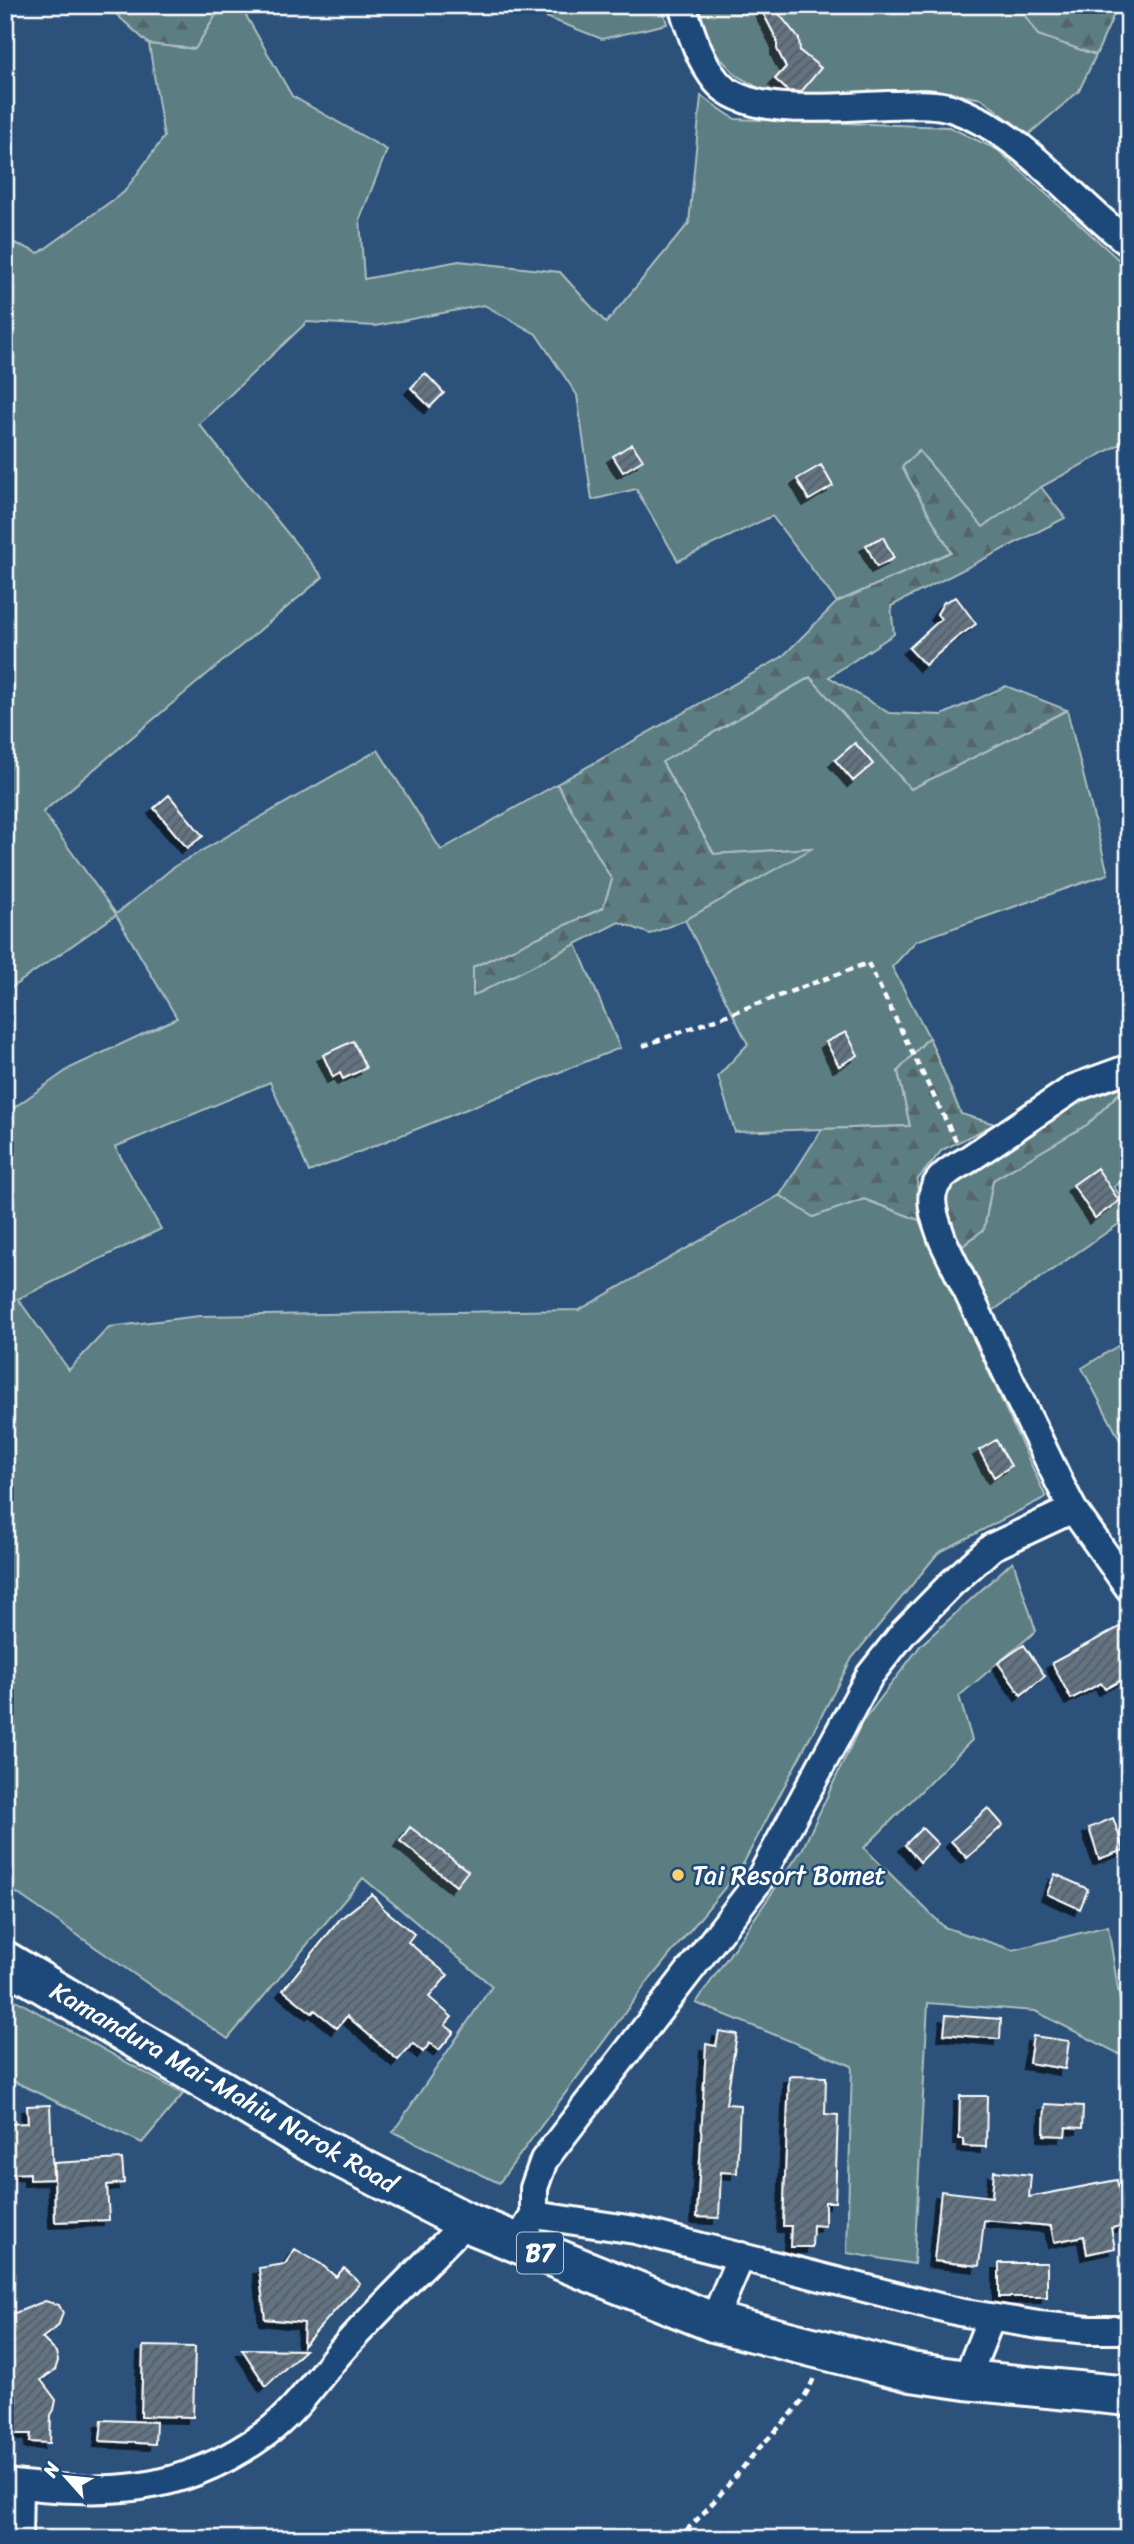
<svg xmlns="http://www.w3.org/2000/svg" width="1134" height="2544" viewBox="0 0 1134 2544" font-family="Sriracha,sans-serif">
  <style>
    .green { fill: #5c7e82; stroke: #aebec0; stroke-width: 2 }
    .forest { fill: url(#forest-firs); stroke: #aebec0; stroke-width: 2 }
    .building { fill: url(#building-hatch); stroke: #fff; stroke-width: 2; filter: url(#shadow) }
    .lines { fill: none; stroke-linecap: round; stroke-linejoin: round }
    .street-casing { stroke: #fff; stroke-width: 32 }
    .highway-casing { stroke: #fff; stroke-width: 44 }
    .path { stroke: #fff; stroke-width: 4.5; stroke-dasharray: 7 5; stroke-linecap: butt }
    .street { stroke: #1f4a7a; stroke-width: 26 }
    .highway { stroke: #1f4a7a; stroke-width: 38 }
    .poi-dot { fill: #ffd166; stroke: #1f4a7a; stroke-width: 2.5 }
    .labels { text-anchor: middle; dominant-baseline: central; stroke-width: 5; stroke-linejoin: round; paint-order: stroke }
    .shield { fill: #1f4a7a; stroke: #bcc9d7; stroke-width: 2 }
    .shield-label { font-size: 24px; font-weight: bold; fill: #fff }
    .poi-label { font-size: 26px; fill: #fff; stroke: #1f4a7a; text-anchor: start }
    .street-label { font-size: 26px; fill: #fff; stroke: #1f4a7a }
  </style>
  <defs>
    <pattern id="forest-firs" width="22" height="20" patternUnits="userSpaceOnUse" patternTransform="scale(1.75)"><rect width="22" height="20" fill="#5c7e82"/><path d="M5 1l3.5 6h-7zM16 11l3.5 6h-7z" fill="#546567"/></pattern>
    <pattern id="building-hatch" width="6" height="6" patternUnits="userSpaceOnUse" patternTransform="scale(1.75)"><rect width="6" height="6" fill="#627382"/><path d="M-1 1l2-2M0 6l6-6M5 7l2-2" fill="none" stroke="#555c62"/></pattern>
    <filter id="shadow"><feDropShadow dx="-6" dy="6" stdDeviation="0" flood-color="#0009"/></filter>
  </defs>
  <rect width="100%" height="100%" fill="#2c527c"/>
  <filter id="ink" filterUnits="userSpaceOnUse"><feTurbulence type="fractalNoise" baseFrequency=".0143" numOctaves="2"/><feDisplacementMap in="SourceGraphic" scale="14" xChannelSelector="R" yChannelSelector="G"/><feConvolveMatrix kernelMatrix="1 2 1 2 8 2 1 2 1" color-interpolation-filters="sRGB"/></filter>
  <g filter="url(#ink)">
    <!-- green -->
    <path class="green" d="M 222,5 L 240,5 L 292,96 L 387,150 L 360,219 L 364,279 L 459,261 L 560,272 L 606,323 L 689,223 L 701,96 L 735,119 L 949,127 L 998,150 L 1119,260 L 1129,265 L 1129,439 L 1041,487 L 983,528 L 919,451 L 902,467 L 951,552 L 837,602 L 772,516 L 678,561 L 636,489 L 592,500 L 577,395 L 536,334 L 484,305 L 375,326 L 307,322 L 199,424 L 323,577 L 43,812 L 116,914 L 175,866 L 378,750 L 441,850 L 557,784 L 612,880 L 603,908 L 473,967 L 473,995 L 576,944 L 620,1048 L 309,1172 L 270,1082 L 115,1147 L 161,1229 L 18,1299 L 69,1370 L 109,1327 L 199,1316 L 579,1310 L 780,1195 L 813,1217 L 864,1199 L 919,1220 L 1046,1497 L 938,1553 L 852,1658 L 741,1868 L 646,1984 L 499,2183 L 393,2132 L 492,1986 L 363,1878 L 228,2039 L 5,1885 L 5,1114 L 70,1068 L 177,1018 L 116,915 L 5,992 L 5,239 L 39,253 L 124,192 L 164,137 L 149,44 L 195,49 Z
      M 515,5 L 662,5 L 667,24 L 602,39 Z
      M 695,5 L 1018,5 L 1038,35 L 1096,55 L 1079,91 L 1028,135 L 982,99 L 927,89 L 802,102 L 775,97 L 737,76 L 710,47 Z
      M 811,677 L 911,789 L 1067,710 L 1108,874 L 916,941 L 892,967 L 929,1037 L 898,1071 L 910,1126 L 735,1132 L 718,1076 L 748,1044 L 685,920 L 811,848 L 714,854 L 662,762 Z
      M 1129,1083 L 1129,1176 L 1114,1187 L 1129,1209 L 1129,1217 L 991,1312 L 960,1248 L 984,1229 L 993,1180 L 1088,1124 Z
      M 1129,1339 L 1129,1457 L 1082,1368 Z
      M 1013,1561 L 1036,1631 L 959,1696 L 972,1740 L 864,1848 L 944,1927 L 1013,1950 L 1108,1926 L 1129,2059 L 1035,2011 L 928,2003 L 914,2264 L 847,2253 L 852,2066 L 696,2003 L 803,1848 L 861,1724 L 921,1645 Z
      M 5,1994 L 183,2094 L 142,2143 L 5,2077 Z"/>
    <!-- forest -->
    <path class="forest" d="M 106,5 L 222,5 L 195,49 L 149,44 Z
      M 1018,5 L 1118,5 L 1096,55 L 1038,35 Z
      M 919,451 L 983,527 L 1041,487 L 1065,518 L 891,606 L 894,634 L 829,677 L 889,713 L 942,715 L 1006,686 L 1067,710 L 911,789 L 810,677 L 662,762 L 714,854 L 813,848 L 685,920 L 650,934 L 619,922 L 473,996 L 473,967 L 603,908 L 612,880 L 557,784 L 782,657 L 837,602 L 951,552 L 902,467 Z
      M 929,1037 L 961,1114 L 995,1124 L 942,1150 L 917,1180 L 919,1220 L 864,1199 L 813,1217 L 780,1195 L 822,1129 L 910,1126 L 898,1071 Z
      M 1129,1077 L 1129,1083 L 1088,1124 L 993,1180 L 984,1229 L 960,1248 L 943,1203 L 955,1177 L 1076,1094 Z"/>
    <!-- building -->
    <path class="building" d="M 759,5 L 772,5 L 799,39 L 800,51 L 821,68 L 801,92 L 788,91 L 775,79 L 786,67 L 777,49 L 777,40 Z
      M 425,373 L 444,393 L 430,407 L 411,388 Z
      M 632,444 L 643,460 L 623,472 L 613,456 Z
      M 821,465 L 833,486 L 809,500 L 797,479 Z
      M 883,537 L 894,558 L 877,567 L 866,545 Z
      M 956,597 L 976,624 L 955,639 L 925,665 L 909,648 L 941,619 L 937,614 L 944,602 Z
      M 855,743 L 873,764 L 853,781 L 835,760 Z
      M 169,795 L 203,836 L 187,848 L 154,808 Z
      M 846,1032 L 858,1055 L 839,1066 L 826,1042 Z
      M 353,1041 L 366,1068 L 343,1079 L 340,1073 L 333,1077 L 323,1055 Z
      M 1097,1168 L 1119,1201 L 1095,1218 L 1073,1185 Z
      M 996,1440 L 1011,1466 L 994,1477 L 979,1450 Z
      M 1129,1622 L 1129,1676 L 1105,1689 L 1101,1683 L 1071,1699 L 1052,1663 Z
      M 1024,1645 L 1045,1676 L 1021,1695 L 998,1663 Z
      M 988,1808 L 1003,1825 L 967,1858 L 951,1841 Z
      M 1113,1818 L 1124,1850 L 1099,1859 L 1089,1828 Z
      M 410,1827 L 468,1871 L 456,1886 L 400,1841 Z
      M 922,1828 L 938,1844 L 920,1862 L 905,1845 Z
      M 1055,1874 L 1088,1889 L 1080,1909 L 1047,1894 Z
      M 372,1894 L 383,1908 L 414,1934 L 408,1942 L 448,1975 L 429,1997 L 452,2017 L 445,2025 L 454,2032 L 439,2050 L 430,2043 L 423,2052 L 413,2043 L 398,2060 L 347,2016 L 337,2028 L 315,2010 L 312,2013 L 283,1990 L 340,1919 Z
      M 946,2015 L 1001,2019 L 1000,2039 L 944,2034 Z
      M 719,2031 L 737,2034 L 726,2104 L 740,2105 L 737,2173 L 721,2172 L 719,2218 L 697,2217 L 706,2044 L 716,2046 Z
      M 1033,2036 L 1069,2041 L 1065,2069 L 1029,2063 Z
      M 789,2076 L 826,2077 L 825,2114 L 838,2115 L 835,2202 L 825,2202 L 825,2226 L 813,2225 L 812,2247 L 790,2247 L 791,2226 L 783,2226 Z
      M 960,2096 L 987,2096 L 986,2147 L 964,2146 L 964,2139 L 959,2139 Z
      M 1045,2104 L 1083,2106 L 1082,2128 L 1066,2127 L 1065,2136 L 1044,2135 Z
      M 50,2105 L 53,2179 L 30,2180 L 30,2173 L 8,2174 L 9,2171 L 6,2171 L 6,2124 L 28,2123 L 27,2106 Z
      M 122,2159 L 124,2183 L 107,2185 L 109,2220 L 55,2222 L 54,2163 Z
      M 994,2171 L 1031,2175 L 1029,2197 L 1117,2180 L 1126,2225 L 1111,2228 L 1115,2248 L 1087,2254 L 1084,2236 L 1054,2242 L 1051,2226 L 984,2220 L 979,2266 L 934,2261 L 941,2191 L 992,2197 Z
      M 295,2249 L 321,2264 L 336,2277 L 344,2268 L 360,2283 L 303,2346 L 304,2323 L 265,2319 L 259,2268 L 285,2264 Z
      M 999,2263 L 1047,2263 L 1047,2297 L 999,2297 Z
      M 45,2301 L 59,2305 L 63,2313 L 58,2326 L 42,2338 L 56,2352 L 58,2361 L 55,2370 L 41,2380 L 56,2400 L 54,2410 L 51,2415 L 50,2443 L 30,2442 L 31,2434 L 15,2434 L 16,2396 L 5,2395 L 5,2317 Z
      M 143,2346 L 195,2347 L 193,2417 L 141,2416 Z
      M 242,2349 L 305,2350 L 266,2386 Z
      M 102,2420 L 156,2422 L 155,2444 L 100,2441 Z"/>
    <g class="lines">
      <!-- street casing -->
      <g class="street-casing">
        <path id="street" d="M 682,5 C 691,32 699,60 717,82 C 749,119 843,106 887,105 C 908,105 931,102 951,108 C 1023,132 1070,198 1129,243
          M 1129,1068 L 1074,1088 L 966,1161 C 923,1183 928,1200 943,1241 L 1061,1486 L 1073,1509 L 1129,1588
          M 534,2215 L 635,2230 L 959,2312 L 1039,2325 L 1089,2330 L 1129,2330
          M 517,2243 L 534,2215 L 534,2188 L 544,2160 L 758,1882 L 870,1675 L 904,1632 L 952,1583 L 992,1547 L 1073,1509
          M 713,2322 L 741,2256
          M 966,2380 L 991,2318
          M 5,2483 C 104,2495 180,2496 265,2434 C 295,2412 316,2380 340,2352 C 380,2307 425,2265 466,2222
          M 18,2539 L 19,2485"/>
      </g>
      <!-- highway casing -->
      <g class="highway-casing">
        <path id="highway" d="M 5,1961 L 304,2139 L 466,2222 L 713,2322 L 911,2372 L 966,2380 L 1129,2396"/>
      </g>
      <!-- path -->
      <path class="path" d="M 643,1046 L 868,963 L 956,1141
        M 677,2539 C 706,2513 729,2484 754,2454 C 777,2427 799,2413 814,2378"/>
      <!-- street -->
      <use href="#street" class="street"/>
      <!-- highway -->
      <use href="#highway" class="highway"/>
    </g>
  </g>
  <!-- markers -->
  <circle class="poi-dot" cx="678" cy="1875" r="7"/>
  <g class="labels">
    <!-- shield labels -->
    <rect class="shield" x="517" y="2232.5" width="46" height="41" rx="5"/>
    <g class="shield-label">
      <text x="540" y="2253">B7</text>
    </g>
    <!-- poi labels -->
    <g class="poi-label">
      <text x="692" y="1875">Tai Resort Bomet</text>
    </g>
    <!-- street labels -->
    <g class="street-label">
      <text transform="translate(224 2087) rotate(30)">Kamandura Mai-Mahiu Narok Road</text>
    </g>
  </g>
  <!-- margin -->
  <rect width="1134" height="2544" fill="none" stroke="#1f4a7a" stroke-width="28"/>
  <rect x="14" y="14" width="1106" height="2516" fill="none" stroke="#fff" stroke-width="2.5" filter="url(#ink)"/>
  <!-- north arrow -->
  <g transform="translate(66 2477) rotate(297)" stroke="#1f4a7a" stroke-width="5" paint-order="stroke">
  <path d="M0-5L12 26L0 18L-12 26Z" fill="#ffffff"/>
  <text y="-10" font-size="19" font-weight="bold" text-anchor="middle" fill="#ffffff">N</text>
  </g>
</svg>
